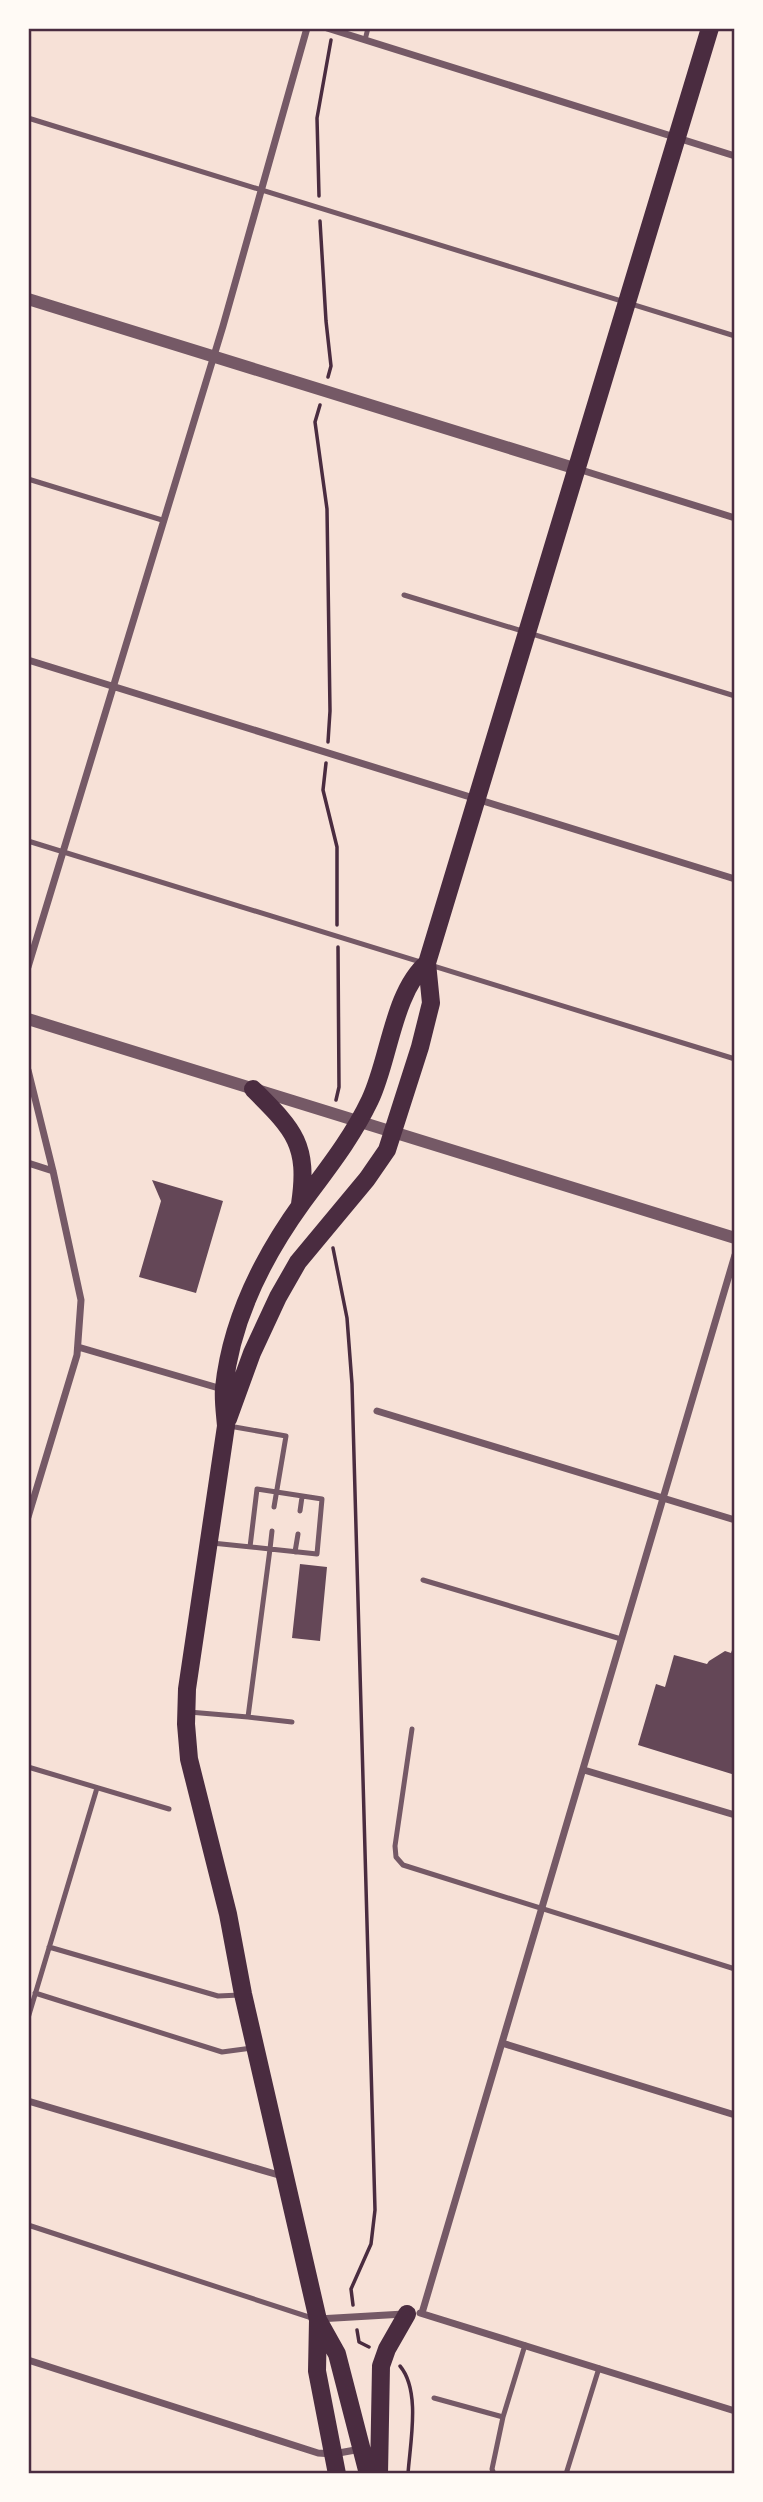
<svg xmlns="http://www.w3.org/2000/svg" width="763" height="2502" viewBox="0 0 763 2502" font-family="'Public Sans',sans-serif">
  <style>
    .building { fill: #644757 }
    .lines { fill: none; stroke-linecap: round; stroke-linejoin: round }
    .path { stroke: #4a2c40; stroke-width: 3.5 }
    .service { stroke: #755966; stroke-width: 5 }
    .minor { stroke: #755966; stroke-width: 7 }
    .tertiary { stroke: #755966; stroke-width: 12 }
    .primary { stroke: #4a2c40; stroke-width: 18 }
    .neatline { fill: none; stroke: #4a2c40; stroke-width: 2.5 }
  </style>
  <rect width="100%" height="100%" fill="#f7e1d7"/>
  <!-- building -->
  <path class="building" d="M 152,1180 L 223,1201 L 196,1293 L 139,1277 L 161,1201 Z
    M 300,1564 L 327,1567 L 320,1641 L 292,1638 Z
    M 735,1642 L 735,1775 L 638,1745 L 656,1684 L 665,1687 L 674,1655 L 707,1664 L 709,1661 L 725,1651 L 731,1653 Z"/>
  <g class="lines">
    <!-- path -->
    <path class="path" d="M 319,196 L 317,118 L 331,40
      M 320,221 L 326,321 L 331,366 L 328,377
      M 320,405 L 315,422 L 327,509 L 330,711 L 328,742
      M 326,763 L 323,790 L 337,847 L 337,925
      M 336,1100 L 339,1087 L 338,947
      M 333,1248 L 347,1318 L 352,1384 L 375,2210 L 371,2244 L 351,2289 L 353,2305
      M 357,2330 L 359,2342 L 369,2347
      M 400,2366 C 421,2391 410,2443 408,2474"/>
    <!-- service -->
    <path class="service" d="M 365,40 L 368,28
      M 28,118 L 735,336
      M 28,479 L 162,520
      M 404,595 L 735,696
      M 28,841 L 735,1059
      M 229,1426 L 286,1436 L 274,1507
      M 300,1511 L 302,1497
      M 212,1543 L 270,1549 L 272,1531
      M 295,1552 L 298,1534
      M 423,1580 L 621,1639
      M 189,1712 L 248,1717 L 270,1549 L 317,1554 L 322,1499 L 257,1489 L 250,1547
      M 248,1717 L 292,1722
      M 412,1729 L 395,1846 L 396,1857 L 403,1865 L 735,1969
      M 28,1767 L 169,1809
      M 49,1947 L 218,1996 L 240,1995
      M 35,1993 L 222,2052 L 252,2048
      M 28,2018 L 97,1788
      M 28,2225 L 315,2319
      M 434,2398 L 503,2417 L 525,2345
      M 494,2474 L 492,2469 L 503,2417
      M 566,2474 L 599,2368"/>
    <!-- minor -->
    <path class="minor" d="M 327,28 L 735,156
      M 578,469 L 735,518
      M 28,660 L 735,879
      M 28,967 L 223,326 L 307,28
      M 28,1070 L 53,1171 L 81,1300 L 77,1355 L 28,1517
      M 28,1163 L 53,1171
      M 78,1347 L 222,1389
      M 377,1411 L 735,1520
      M 584,1770 L 735,1815
      M 502,2043 L 735,2115
      M 28,2101 L 282,2176
      M 420,2313 L 735,2411
      M 422,2313 L 735,1255
      M 318,2319 L 404,2314
      M 28,2360 L 318,2453 L 333,2454 L 361,2449"/>
    <!-- tertiary -->
    <path class="tertiary" d="M 28,299 L 577,469
      M 28,1019 L 735,1238"/>
    <!-- primary -->
    <path class="primary" d="M 253,1089 C 294,1130 309,1144 300,1204
      M 228,1419 L 252,1353 L 278,1297 L 298,1262 L 367,1179 L 387,1150 L 420,1047 L 431,1003 L 427,963 L 710,28
      M 318,2320 L 337,2354 L 368,2474
      M 337,2474 L 317,2371 L 318,2320 L 243,1994 L 228,1914 L 189,1759 L 186,1724 L 187,1689 L 226,1426 C 225,1414 223,1400 224,1388 C 231,1321 263,1257 302,1203 C 327,1169 352,1138 370,1100 C 389,1061 393,992 427,963
      M 379,2474 L 381,2366 L 387,2349 L 407,2314"/>
  </g>
  <!-- border -->
  <rect width="763" height="2502" fill="none" stroke="#fffaf5" stroke-width="60"/>
  <rect x="30" y="30" width="703" height="2442" class="neatline"/>
</svg>
